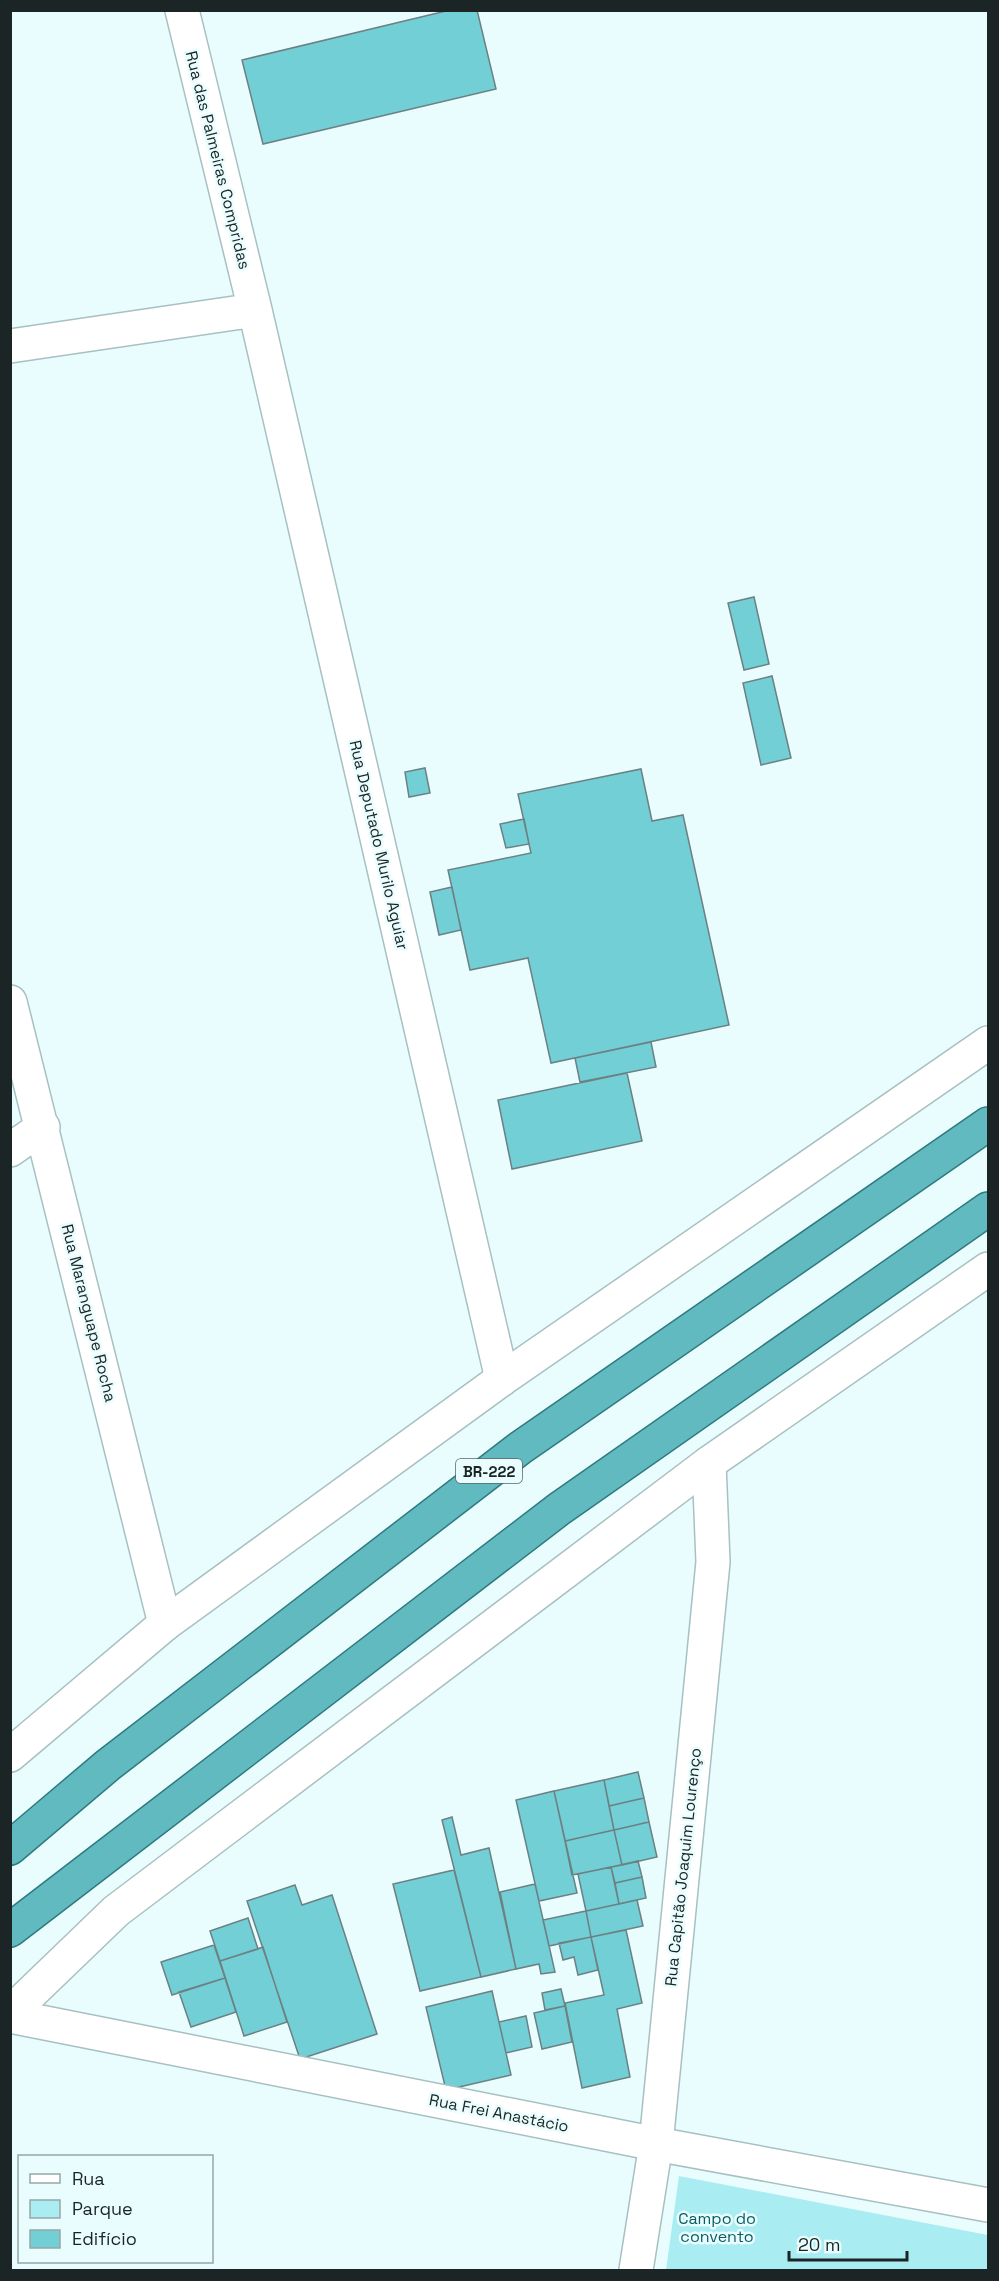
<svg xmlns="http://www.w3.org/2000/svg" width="999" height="2281" viewBox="0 0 999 2281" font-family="'Space Grotesk',sans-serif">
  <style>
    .green { fill: #a9edf2 }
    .building { fill: #73cfd6; stroke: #6b8183; stroke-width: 1.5 }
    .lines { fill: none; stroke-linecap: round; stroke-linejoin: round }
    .minor-casing { stroke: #a8c0c1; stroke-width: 36 }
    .tertiary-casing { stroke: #a8c0c1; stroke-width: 36 }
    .secondary-casing { stroke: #a8c0c1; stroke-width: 36 }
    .trunk-casing { stroke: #2f7a7f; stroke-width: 36 }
    .minor { stroke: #fff; stroke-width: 33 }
    .tertiary { stroke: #fff; stroke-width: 33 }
    .secondary { stroke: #fff; stroke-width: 33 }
    .trunk { stroke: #60bac0; stroke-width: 33 }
    .labels { text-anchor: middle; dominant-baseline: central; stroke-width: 5; stroke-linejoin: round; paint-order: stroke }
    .shield { fill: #e9fdfe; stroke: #5a6666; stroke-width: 1.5 }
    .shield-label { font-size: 15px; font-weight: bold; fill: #1c2525 }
    .street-label { font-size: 16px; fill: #1c2525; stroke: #e9fdfe }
    .park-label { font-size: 16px; fill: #0b5d62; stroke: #e9fdfe }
  </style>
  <rect width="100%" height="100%" fill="#e9fdfe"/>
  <!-- green -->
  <path class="green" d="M 679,2176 L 988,2235 L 988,2270 L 666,2270 Z"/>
  <!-- building -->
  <path class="building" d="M 450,10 L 477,10 L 496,89 L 263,144 L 242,60 Z
    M 754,597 L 769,664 L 744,670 L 728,603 Z
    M 772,676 L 791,758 L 761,765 L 743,683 Z
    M 425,768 L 430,793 L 409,797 L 405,772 Z
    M 641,769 L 652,821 L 683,815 L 729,1025 L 551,1063 L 528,958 L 470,970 L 448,870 L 531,853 L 518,794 Z
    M 524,819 L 529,844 L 506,848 L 500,824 Z
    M 452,887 L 461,930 L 439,935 L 430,892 Z
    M 651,1042 L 656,1067 L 580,1082 L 575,1058 Z
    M 627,1073 L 642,1141 L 512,1169 L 498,1100 Z
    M 638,1772 L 644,1798 L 609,1806 L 604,1780 Z
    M 604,1780 L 614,1830 L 565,1841 L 554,1791 Z
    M 554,1791 L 577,1893 L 539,1901 L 516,1800 Z
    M 644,1798 L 649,1822 L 614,1830 L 609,1806 Z
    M 452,1817 L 461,1855 L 489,1848 L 516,1969 L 481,1977 L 442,1820 Z
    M 649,1822 L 657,1857 L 622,1865 L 614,1830 Z
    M 614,1830 L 622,1865 L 572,1875 L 565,1841 Z
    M 638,1861 L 642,1877 L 615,1883 L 611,1867 Z
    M 611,1867 L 619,1904 L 586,1911 L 578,1874 Z
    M 454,1870 L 481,1977 L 420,1991 L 393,1884 Z
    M 642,1877 L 646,1898 L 619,1904 L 615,1883 Z
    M 535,1884 L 555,1972 L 541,1974 L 539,1964 L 516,1969 L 500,1892 Z
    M 295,1885 L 302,1905 L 332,1895 L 377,2034 L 300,2059 L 247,1901 Z
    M 637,1900 L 643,1926 L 591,1937 L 586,1911 Z
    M 586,1911 L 591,1937 L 549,1946 L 543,1920 Z
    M 248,1918 L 258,1949 L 220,1961 L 210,1931 Z
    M 626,1930 L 642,2003 L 617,2009 L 630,2077 L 582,2088 L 565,2003 L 604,1995 L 591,1937 Z
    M 591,1937 L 598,1970 L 578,1975 L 574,1957 L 563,1960 L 559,1943 Z
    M 214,1945 L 225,1978 L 172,1995 L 161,1962 Z
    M 263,1947 L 287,2022 L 244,2036 L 220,1961 Z
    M 225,1978 L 236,2012 L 191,2027 L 179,1992 Z
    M 561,1989 L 565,2006 L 545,2010 L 542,1993 Z
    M 492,1991 L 511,2075 L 446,2090 L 426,2007 Z
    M 565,2006 L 572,2042 L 542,2049 L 534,2013 Z
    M 526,2016 L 532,2047 L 506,2053 L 499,2022 Z"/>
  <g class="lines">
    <!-- minor casing -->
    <g class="minor-casing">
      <path id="minor" d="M 182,10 L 255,310 L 502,1379
        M 10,346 L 255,310
        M 10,1002 L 165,1624
        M 10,1150 L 43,1127
        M 10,2016 L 656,2144 L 988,2205"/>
    </g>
    <!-- tertiary casing -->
    <g class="tertiary-casing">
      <path id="tertiary" d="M 636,2270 L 656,2144 L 713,1562 L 709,1463"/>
    </g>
    <!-- secondary casing -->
    <g class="secondary-casing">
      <path id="secondary" d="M 10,1755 L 165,1624 L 502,1379 L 988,1043
        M 10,2013 L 116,1911 L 709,1463 L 988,1269"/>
    </g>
    <!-- trunk casing -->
    <g class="trunk-casing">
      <path id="trunk" d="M 10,1848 L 108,1765 L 520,1448 L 988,1124
        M 10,1930 L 559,1509 L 988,1209"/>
    </g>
    <!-- minor -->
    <use href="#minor" class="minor"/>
    <!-- tertiary -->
    <use href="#tertiary" class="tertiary"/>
    <!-- secondary -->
    <use href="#secondary" class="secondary"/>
    <!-- trunk -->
    <use href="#trunk" class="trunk"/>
  </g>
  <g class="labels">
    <!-- shield labels -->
    <rect class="shield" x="456" y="1459" width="66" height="24" rx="4.5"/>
    <g class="shield-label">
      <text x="489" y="1471">BR-222</text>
    </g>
    <!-- street labels -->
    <g class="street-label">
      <text transform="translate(218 160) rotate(76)">Rua das Palmeiras Compridas</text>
      <text transform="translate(379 845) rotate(77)">Rua Deputado Murilo Aguiar</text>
      <text transform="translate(89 1313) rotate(76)">Rua Maranguape Rocha</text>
      <text transform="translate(683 1867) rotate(-84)">Rua Capitão Joaquim Lourenço</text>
      <text transform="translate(499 2113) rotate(11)">Rua Frei Anastácio</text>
    </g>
    <!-- park labels -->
    <g class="park-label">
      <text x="717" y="2218">Campo do<tspan x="717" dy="18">convento</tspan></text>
    </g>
  </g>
  <!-- border -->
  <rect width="999" height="2281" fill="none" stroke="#1c2525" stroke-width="24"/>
  <!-- legend -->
  <rect x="18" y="2155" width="195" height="108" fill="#e9fdfe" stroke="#97a7a7" stroke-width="1.5"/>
  <rect x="30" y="2174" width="30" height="9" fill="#ffffff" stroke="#97a7a7" stroke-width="1.5"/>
  <text x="72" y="2185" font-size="18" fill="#1c2525">Rua</text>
  <rect x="30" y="2200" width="30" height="18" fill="#a9edf2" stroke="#97a7a7" stroke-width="1.5"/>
  <text x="72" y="2215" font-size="18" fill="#1c2525">Parque</text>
  <rect x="30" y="2230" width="30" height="18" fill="#73cfd6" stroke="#97a7a7" stroke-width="1.5"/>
  <text x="72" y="2245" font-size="18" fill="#1c2525">Edifício</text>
  <!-- scale -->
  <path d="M789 2251v9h118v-9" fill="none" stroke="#1c2525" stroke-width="3"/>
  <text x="798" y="2251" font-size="18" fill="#1c2525" stroke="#e9fdfe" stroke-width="4.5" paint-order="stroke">20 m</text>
</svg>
